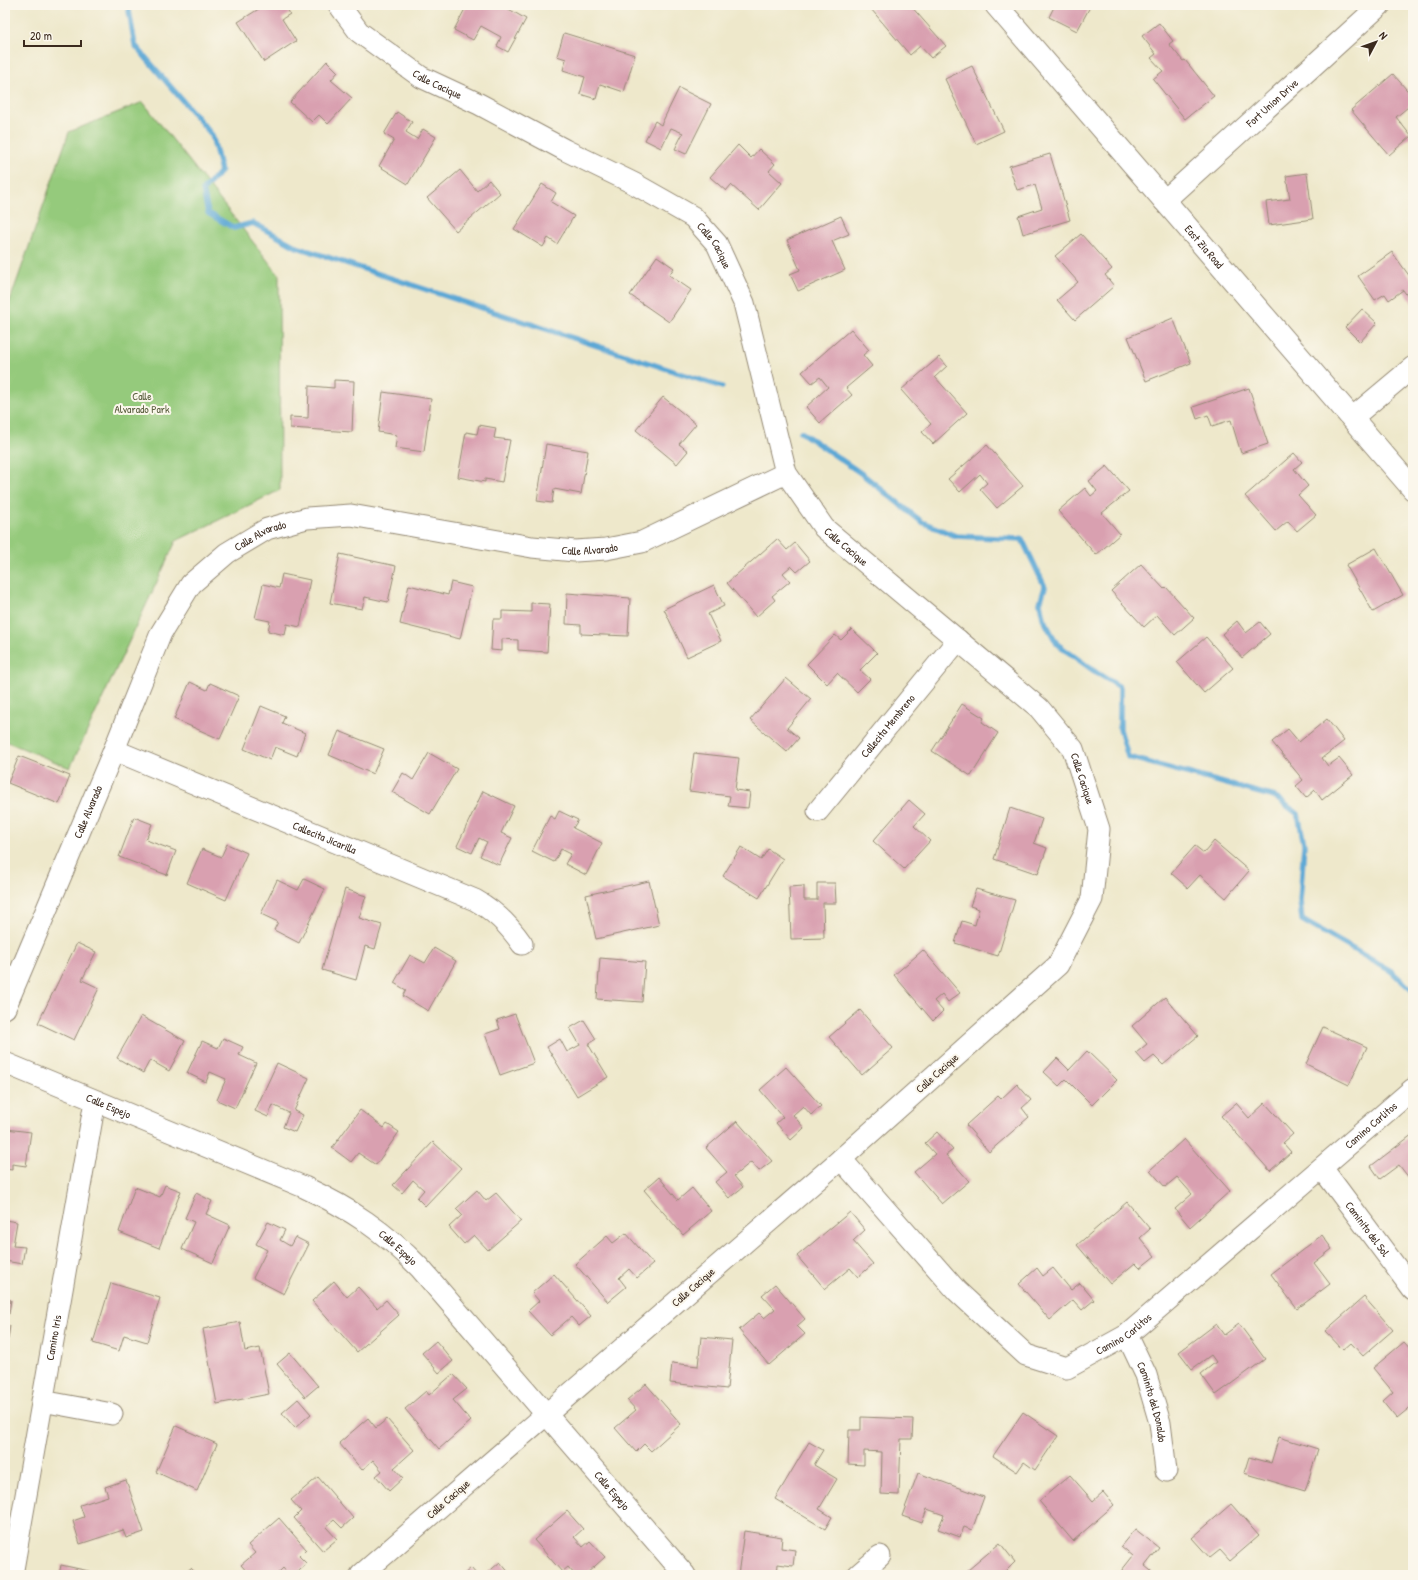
<svg xmlns="http://www.w3.org/2000/svg" width="1418" height="1580" viewBox="0 0 1418 1580" font-family="'Patrick Hand',sans-serif">
  <style>
    .green { fill: #95ca7b; stroke: #687a4c }
    .lines { fill: none; stroke-linecap: round; stroke-linejoin: round }
    .stream { stroke: #5da8d5; stroke-width: 5.5 }
    .building { fill: #d9a0b0 }
    .minor-casing { stroke: #948974; stroke-width: 23 }
    .tertiary-casing { stroke: #948974; stroke-width: 24 }
    .minor { stroke: #fff; stroke-width: 21 }
    .tertiary { stroke: #fff; stroke-width: 22 }
    .labels { text-anchor: middle; dominant-baseline: central; stroke-width: 4; stroke-linejoin: round; paint-order: stroke }
    .street-label { font-size: 11px; fill: #3b2a1e; stroke: #fbf7ec }
    .park-label { font-size: 11px; fill: #565a3a; stroke: #fbf7ec }
  </style>
  <rect width="100%" height="100%" fill="#fbf7ec"/>
  <filter id="ink" filterUnits="userSpaceOnUse"><feTurbulence type="fractalNoise" baseFrequency=".025" numOctaves="2"/><feDisplacementMap in="SourceGraphic" scale="8" xChannelSelector="R" yChannelSelector="G"/><feConvolveMatrix kernelMatrix="1 2 1 2 8 2 1 2 1" color-interpolation-filters="sRGB"/></filter>
  <filter id="wash" filterUnits="userSpaceOnUse"><feTurbulence type="fractalNoise" baseFrequency=".012" numOctaves="4" result="noise"/><feDisplacementMap in="SourceGraphic" scale="16" xChannelSelector="R" yChannelSelector="G"/><feGaussianBlur stdDeviation="0.9" result="paint"/><feColorMatrix in="noise" values="0 0 0 0 0 0 0 0 0 0 0 0 0 0 0 0 0 1.4 0 .05"/><feComposite in="paint" operator="in"/></filter>
  <g filter="url(#wash)">
    <rect width="100%" height="100%" fill="#eee8cb"/>
    <!-- green -->
    <path class="green" d="M 143,102 L 279,275 L 280,490 L 176,541 L 70,768 L 5,741 L 5,315 L 69,132 Z"/>
    <g class="lines">
      <!-- stream -->
      <path class="stream" d="M 128,5 L 135,45 L 212,135 L 221,171 L 203,190 L 208,213 L 234,228 L 253,223 L 297,247 L 722,387
        M 801,432 L 862,474 L 922,522 L 956,536 L 1022,539 L 1045,587 L 1040,603 L 1043,618 L 1057,644 L 1097,673 L 1120,687 L 1120,729 L 1128,757 L 1275,797 L 1298,814 L 1304,844 L 1300,901 L 1302,920 L 1391,971 L 1413,991"/>
    </g>
    <g id="blocks">
      <!-- building -->
      <path class="building" d="M 265,5 L 285,5 L 290,14 L 282,19 L 296,41 L 264,62 L 238,22 Z
        M 467,5 L 506,5 L 505,7 L 526,19 L 508,52 L 497,46 L 501,37 L 481,26 L 473,40 L 454,30 Z
        M 875,5 L 910,5 L 946,46 L 931,58 L 920,46 L 910,55 L 871,9 Z
        M 1055,5 L 1091,5 L 1077,31 L 1049,17 Z
        M 1159,23 L 1173,41 L 1169,44 L 1183,61 L 1185,60 L 1214,96 L 1185,119 L 1153,79 L 1163,71 L 1151,58 L 1156,54 L 1142,36 Z
        M 564,33 L 635,55 L 624,92 L 600,84 L 596,99 L 580,94 L 585,77 L 563,70 L 566,59 L 557,56 Z
        M 327,61 L 338,72 L 331,80 L 352,98 L 328,124 L 319,115 L 312,122 L 290,102 Z
        M 972,66 L 1004,131 L 976,144 L 945,79 Z
        M 1393,74 L 1413,97 L 1413,103 L 1396,117 L 1411,136 L 1389,155 L 1351,110 Z
        M 679,88 L 711,104 L 686,154 L 675,149 L 683,133 L 671,128 L 661,148 L 645,140 L 655,121 L 661,125 Z
        M 397,112 L 412,122 L 406,132 L 417,139 L 423,129 L 436,137 L 408,184 L 379,166 L 394,140 L 384,134 Z
        M 738,145 L 751,158 L 759,149 L 775,164 L 769,171 L 782,183 L 759,210 L 731,185 L 726,191 L 710,177 Z
        M 1050,154 L 1070,220 L 1023,234 L 1018,216 L 1042,208 L 1035,185 L 1017,190 L 1009,166 Z
        M 460,170 L 477,191 L 489,180 L 500,193 L 456,231 L 427,198 Z
        M 1307,173 L 1313,219 L 1269,225 L 1266,202 L 1290,199 L 1286,176 Z
        M 542,184 L 556,193 L 551,202 L 574,216 L 557,244 L 548,238 L 543,247 L 514,229 Z
        M 841,216 L 849,234 L 832,241 L 845,270 L 798,291 L 790,274 L 800,270 L 787,240 Z
        M 1081,234 L 1112,269 L 1105,275 L 1114,286 L 1075,320 L 1057,300 L 1078,282 L 1055,256 Z
        M 1392,252 L 1413,281 L 1413,304 L 1403,290 L 1389,300 L 1385,294 L 1375,300 L 1358,276 Z
        M 657,256 L 674,268 L 669,275 L 691,290 L 669,322 L 630,295 Z
        M 1362,309 L 1377,323 L 1360,342 L 1345,327 Z
        M 1173,318 L 1191,363 L 1146,381 L 1128,337 Z
        M 851,329 L 869,350 L 863,355 L 872,366 L 846,388 L 852,395 L 820,423 L 806,407 L 828,387 L 820,377 L 812,383 L 802,372 Z
        M 939,357 L 947,366 L 935,377 L 967,413 L 933,444 L 922,432 L 931,424 L 901,390 Z
        M 334,380 L 354,381 L 352,432 L 290,428 L 290,417 L 308,418 L 309,386 L 334,388 Z
        M 1249,388 L 1268,444 L 1241,453 L 1231,420 L 1212,426 L 1208,415 L 1197,419 L 1193,407 Z
        M 383,392 L 431,399 L 424,452 L 395,448 L 397,435 L 378,432 Z
        M 663,397 L 696,424 L 679,444 L 688,451 L 677,464 L 636,430 Z
        M 479,425 L 496,428 L 494,438 L 510,440 L 502,482 L 485,479 L 485,482 L 458,477 L 466,432 L 477,434 Z
        M 546,444 L 588,451 L 581,494 L 554,489 L 552,503 L 537,501 Z
        M 987,445 L 1023,486 L 997,508 L 980,489 L 987,483 L 980,474 L 960,492 L 948,479 Z
        M 1294,453 L 1302,462 L 1294,469 L 1308,486 L 1298,495 L 1316,515 L 1297,531 L 1288,521 L 1276,531 L 1245,496 Z
        M 1107,466 L 1129,491 L 1102,513 L 1120,534 L 1096,555 L 1058,511 L 1085,488 L 1091,496 L 1097,491 L 1089,481 Z
        M 777,539 L 787,550 L 795,543 L 810,561 L 797,572 L 791,566 L 783,573 L 790,581 L 772,596 L 775,600 L 756,617 L 727,583 Z
        M 1376,548 L 1403,595 L 1373,612 L 1346,565 Z
        M 340,554 L 396,566 L 388,602 L 365,597 L 362,609 L 330,603 Z
        M 1141,564 L 1164,589 L 1166,587 L 1194,618 L 1175,635 L 1157,615 L 1144,627 L 1111,591 Z
        M 282,574 L 310,580 L 300,627 L 287,624 L 285,635 L 268,631 L 270,621 L 255,618 L 263,584 L 279,588 Z
        M 451,582 L 472,587 L 460,639 L 400,624 L 409,585 L 448,595 Z
        M 714,585 L 724,606 L 708,614 L 721,641 L 687,657 L 664,609 Z
        M 567,593 L 630,598 L 628,636 L 581,634 L 581,625 L 566,624 Z
        M 531,603 L 550,604 L 547,652 L 518,650 L 518,640 L 502,639 L 502,651 L 491,650 L 493,619 L 502,619 L 502,611 L 531,612 Z
        M 1237,621 L 1246,633 L 1260,622 L 1270,634 L 1242,658 L 1222,634 Z
        M 852,629 L 877,653 L 860,670 L 870,679 L 857,692 L 837,673 L 827,684 L 807,664 L 835,635 L 841,640 Z
        M 1206,637 L 1233,668 L 1204,693 L 1177,662 Z
        M 786,678 L 811,699 L 787,728 L 799,738 L 787,752 L 750,720 Z
        M 190,682 L 207,690 L 210,683 L 239,696 L 220,739 L 174,719 Z
        M 962,704 L 984,718 L 982,722 L 998,733 L 971,776 L 932,751 Z
        M 261,706 L 285,716 L 282,723 L 305,733 L 297,756 L 275,747 L 270,760 L 244,749 Z
        M 1327,719 L 1344,741 L 1322,758 L 1328,766 L 1339,758 L 1353,775 L 1322,800 L 1315,790 L 1306,798 L 1296,786 L 1303,780 L 1272,742 L 1288,729 L 1299,742 Z
        M 339,731 L 384,749 L 373,774 L 329,755 Z
        M 429,753 L 457,769 L 430,814 L 392,792 L 403,773 L 413,780 Z
        M 694,753 L 739,758 L 735,790 L 750,792 L 748,808 L 728,806 L 730,796 L 689,791 Z
        M 19,756 L 70,776 L 59,804 L 8,783 Z
        M 483,791 L 514,806 L 501,833 L 512,838 L 499,865 L 480,856 L 487,842 L 479,838 L 472,853 L 457,846 Z
        M 909,800 L 925,814 L 914,826 L 930,841 L 904,869 L 873,841 Z
        M 1010,808 L 1042,819 L 1034,843 L 1047,848 L 1038,874 L 994,859 Z
        M 559,811 L 578,820 L 573,828 L 602,843 L 586,875 L 565,864 L 571,854 L 561,849 L 554,862 L 532,851 L 550,816 L 555,819 Z
        M 134,817 L 152,824 L 146,840 L 176,851 L 167,875 L 119,857 Z
        M 1214,841 L 1249,871 L 1226,898 L 1200,875 L 1188,888 L 1171,873 L 1195,846 L 1204,853 Z
        M 227,844 L 247,853 L 226,900 L 187,883 L 202,849 L 221,857 Z
        M 741,847 L 761,860 L 768,849 L 783,859 L 759,898 L 723,876 Z
        M 304,879 L 325,889 L 299,943 L 274,930 L 278,922 L 261,914 L 277,880 L 298,890 Z
        M 649,881 L 659,925 L 596,939 L 586,895 Z
        M 817,883 L 835,883 L 836,903 L 823,903 L 824,938 L 791,939 L 789,887 L 804,886 L 804,900 L 817,900 Z
        M 345,889 L 366,896 L 359,918 L 382,925 L 375,949 L 365,946 L 356,980 L 322,970 Z
        M 976,889 L 1015,900 L 998,956 L 955,943 L 962,921 L 975,925 L 979,909 L 970,906 Z
        M 77,943 L 96,952 L 82,980 L 99,988 L 74,1040 L 38,1023 Z
        M 434,948 L 456,961 L 428,1011 L 403,996 L 406,990 L 394,983 L 410,955 L 425,963 Z
        M 923,950 L 960,993 L 948,1002 L 942,994 L 934,1001 L 943,1011 L 933,1021 L 894,975 Z
        M 600,958 L 645,962 L 642,1002 L 597,999 Z
        M 1165,997 L 1198,1036 L 1163,1065 L 1154,1056 L 1145,1063 L 1136,1053 L 1147,1044 L 1132,1026 Z
        M 860,1010 L 893,1048 L 862,1075 L 829,1037 Z
        M 515,1014 L 534,1063 L 500,1075 L 485,1034 L 500,1029 L 497,1020 Z
        M 141,1016 L 185,1041 L 169,1071 L 150,1060 L 143,1073 L 117,1058 Z
        M 584,1020 L 596,1039 L 588,1044 L 608,1077 L 577,1096 L 547,1047 L 560,1039 L 567,1052 L 580,1045 L 570,1028 Z
        M 1323,1027 L 1367,1047 L 1349,1085 L 1306,1064 Z
        M 223,1038 L 243,1047 L 239,1055 L 256,1063 L 235,1108 L 217,1100 L 226,1079 L 210,1072 L 206,1082 L 187,1073 L 202,1041 L 218,1048 Z
        M 1087,1051 L 1117,1080 L 1092,1105 L 1066,1079 L 1059,1086 L 1044,1072 L 1057,1058 L 1069,1070 Z
        M 277,1063 L 309,1078 L 294,1111 L 303,1115 L 295,1132 L 283,1127 L 289,1113 L 273,1105 L 268,1117 L 255,1111 Z
        M 786,1067 L 821,1106 L 811,1115 L 803,1106 L 793,1115 L 804,1128 L 791,1140 L 776,1123 L 783,1117 L 760,1090 Z
        M 1017,1084 L 1031,1100 L 1022,1108 L 1029,1117 L 989,1152 L 966,1125 L 998,1096 L 1001,1099 Z
        M 1236,1103 L 1249,1118 L 1265,1103 L 1293,1134 L 1283,1143 L 1291,1152 L 1270,1171 L 1221,1116 Z
        M 360,1110 L 384,1128 L 387,1124 L 399,1132 L 376,1165 L 358,1153 L 351,1162 L 332,1148 Z
        M 5,1115 L 8,1115 L 6,1129 L 31,1132 L 26,1166 L 12,1164 L 12,1170 L 5,1169 Z
        M 737,1121 L 772,1161 L 759,1171 L 751,1162 L 734,1176 L 743,1187 L 729,1198 L 715,1182 L 727,1172 L 706,1148 Z
        M 937,1132 L 953,1150 L 946,1155 L 969,1181 L 942,1204 L 914,1172 L 935,1154 L 925,1143 Z
        M 1413,1134 L 1413,1183 L 1399,1165 L 1380,1179 L 1371,1166 Z
        M 1184,1139 L 1230,1191 L 1190,1227 L 1175,1209 L 1192,1194 L 1177,1177 L 1165,1187 L 1150,1170 Z
        M 433,1142 L 461,1168 L 425,1206 L 417,1198 L 424,1190 L 413,1180 L 402,1193 L 393,1185 Z
        M 659,1177 L 678,1200 L 692,1188 L 711,1211 L 683,1235 L 644,1190 Z
        M 165,1185 L 181,1191 L 159,1248 L 119,1232 L 135,1187 L 160,1197 Z
        M 477,1190 L 486,1201 L 496,1193 L 521,1221 L 488,1250 L 474,1235 L 464,1244 L 449,1227 L 462,1215 L 456,1209 Z
        M 196,1193 L 212,1201 L 206,1214 L 230,1225 L 213,1263 L 182,1249 L 194,1222 L 185,1218 Z
        M 1127,1202 L 1150,1229 L 1140,1238 L 1155,1256 L 1140,1268 L 1135,1263 L 1110,1284 L 1077,1245 Z
        M 850,1212 L 865,1230 L 853,1241 L 873,1264 L 858,1277 L 850,1268 L 825,1289 L 797,1256 Z
        M 5,1220 L 17,1222 L 13,1246 L 25,1247 L 22,1264 L 5,1261 Z
        M 268,1222 L 285,1230 L 280,1240 L 290,1246 L 295,1237 L 309,1244 L 284,1294 L 253,1278 L 267,1250 L 256,1244 Z
        M 626,1233 L 653,1264 L 637,1278 L 629,1269 L 619,1278 L 626,1287 L 608,1302 L 575,1264 L 607,1236 L 613,1243 Z
        M 1322,1235 L 1332,1249 L 1314,1263 L 1330,1284 L 1297,1309 L 1271,1274 Z
        M 1037,1268 L 1043,1276 L 1053,1268 L 1071,1290 L 1080,1283 L 1094,1300 L 1082,1310 L 1073,1300 L 1050,1320 L 1019,1284 Z
        M 554,1274 L 591,1316 L 579,1326 L 571,1317 L 550,1335 L 528,1311 L 539,1301 L 532,1293 Z
        M 334,1281 L 347,1297 L 358,1287 L 377,1308 L 386,1300 L 399,1315 L 357,1352 L 312,1301 Z
        M 111,1283 L 160,1298 L 147,1342 L 124,1335 L 119,1351 L 93,1343 Z
        M 775,1284 L 805,1319 L 797,1326 L 805,1334 L 769,1365 L 739,1330 L 759,1313 L 764,1318 L 775,1309 L 762,1295 Z
        M 1364,1297 L 1393,1330 L 1363,1356 L 1351,1343 L 1343,1350 L 1325,1331 Z
        M 5,1299 L 11,1300 L 9,1314 L 5,1313 Z
        M 240,1322 L 245,1351 L 260,1348 L 269,1394 L 217,1404 L 203,1329 Z
        M 1216,1324 L 1224,1335 L 1239,1324 L 1265,1359 L 1216,1395 L 1201,1374 L 1216,1362 L 1211,1355 L 1192,1369 L 1179,1352 Z
        M 5,1325 L 10,1326 L 8,1339 L 5,1338 Z
        M 701,1337 L 732,1340 L 727,1389 L 670,1383 L 672,1363 L 698,1366 Z
        M 436,1341 L 453,1361 L 439,1373 L 422,1353 Z
        M 1404,1342 L 1413,1352 L 1413,1388 L 1411,1389 L 1413,1392 L 1413,1405 L 1397,1418 L 1383,1401 L 1393,1392 L 1373,1368 Z
        M 290,1353 L 318,1386 L 305,1397 L 277,1364 Z
        M 453,1374 L 467,1389 L 453,1400 L 471,1421 L 439,1449 L 405,1409 L 426,1391 L 429,1395 Z
        M 646,1384 L 681,1424 L 651,1451 L 644,1444 L 636,1452 L 615,1428 L 636,1410 L 627,1400 Z
        M 298,1399 L 311,1414 L 295,1428 L 282,1413 Z
        M 1023,1412 L 1058,1436 L 1035,1470 L 1024,1462 L 1017,1472 L 993,1456 Z
        M 861,1417 L 913,1419 L 912,1439 L 901,1439 L 899,1495 L 881,1494 L 882,1452 L 864,1451 L 864,1465 L 848,1464 L 849,1430 L 861,1430 Z
        M 368,1418 L 376,1428 L 387,1419 L 414,1450 L 394,1468 L 403,1478 L 389,1491 L 376,1476 L 382,1471 L 373,1460 L 362,1470 L 339,1443 Z
        M 176,1426 L 217,1444 L 197,1491 L 156,1472 Z
        M 1279,1437 L 1318,1449 L 1305,1491 L 1244,1473 L 1249,1457 L 1271,1463 Z
        M 809,1442 L 823,1450 L 814,1465 L 837,1479 L 819,1509 L 832,1517 L 825,1529 L 775,1499 Z
        M 918,1473 L 984,1497 L 972,1530 L 964,1527 L 960,1537 L 938,1529 L 944,1515 L 927,1509 L 922,1523 L 902,1516 Z
        M 1070,1475 L 1093,1501 L 1103,1492 L 1114,1505 L 1073,1541 L 1039,1501 Z
        M 318,1477 L 353,1518 L 342,1528 L 334,1520 L 326,1527 L 337,1539 L 323,1551 L 294,1518 L 301,1511 L 291,1500 Z
        M 126,1480 L 144,1532 L 126,1538 L 123,1530 L 80,1544 L 73,1521 L 84,1517 L 80,1505 L 108,1496 L 105,1487 Z
        M 1231,1504 L 1259,1536 L 1230,1561 L 1220,1550 L 1210,1558 L 1192,1538 Z
        M 567,1511 L 583,1529 L 574,1537 L 583,1547 L 590,1541 L 605,1557 L 585,1575 L 575,1575 L 568,1567 L 562,1572 L 534,1540 Z
        M 279,1518 L 306,1549 L 299,1556 L 307,1564 L 294,1575 L 289,1575 L 283,1568 L 276,1575 L 250,1575 L 241,1565 L 255,1553 L 248,1545 Z
        M 1135,1529 L 1159,1548 L 1145,1566 L 1156,1575 L 1118,1575 L 1133,1556 L 1121,1546 Z
        M 744,1531 L 782,1537 L 781,1548 L 795,1550 L 793,1566 L 778,1564 L 777,1575 L 738,1575 Z
        M 1000,1543 L 1015,1562 L 1002,1575 L 972,1575 L 968,1570 Z
        M 500,1562 L 511,1575 L 485,1575 Z
        M 61,1565 L 103,1574 L 103,1575 L 59,1575 Z
        M 191,1568 L 197,1575 L 182,1575 Z
        M 471,1568 L 477,1575 L 463,1575 Z"/>
    </g>
  </g>
  <g filter="url(#ink)">
    <use href="#blocks" fill-opacity="0" stroke="#948974" stroke-width="1"/>
    <g class="lines">
      <!-- minor casing -->
      <g class="minor-casing">
        <g id="minor">
          <path id="s1" d="M 339,5 L 359,32 L 421,77 L 479,104 L 565,150 L 633,183 L 693,217 L 717,244 L 744,303 L 786,473 L 824,528 L 1039,708 L 1073,749 L 1099,829 L 1092,899 L 1058,965 L 841,1159 L 361,1575"/>
          <path id="s2" d="M 1164,201 L 1380,5"/>
          <path d="M 1352,418 L 1413,367"/>
          <path id="s3" d="M 114,750 L 475,900 C 495,911 509,925 522,944"/>
          <path id="s4" d="M 818,811 L 958,640"/>
          <path id="s5" d="M 5,1008 L 114,750 L 161,633 L 191,584 L 227,553 L 267,529 L 307,518 L 351,515 L 532,547 L 575,551 L 606,549 L 642,542 L 786,473"/>
          <path id="s6" d="M 5,1063 L 304,1187 C 351,1209 384,1231 420,1268 L 685,1575"/>
          <path id="s7" d="M 841,1159 L 957,1291 L 1026,1355 L 1067,1368 L 1127,1335 L 1413,1089"/>
          <path id="s8" d="M 1322,1168 L 1413,1290"/>
          <path id="s9" d="M 1127,1335 L 1146,1375 L 1160,1423 L 1166,1471"/>
          <path d="M 42,1401 L 112,1414"/>
          <path id="s10" d="M 12,1575 L 95,1101"/>
          <path d="M 858,1575 L 880,1556"/>
        </g>
      </g>
      <!-- tertiary casing -->
      <g class="tertiary-casing">
        <g id="tertiary">
          <path id="s11" d="M 996,5 L 1413,489"/>
        </g>
      </g>
      <!-- minor -->
      <use href="#minor" class="minor"/>
      <!-- tertiary -->
      <use href="#tertiary" class="tertiary"/>
    </g>
  </g>
  <g class="labels">
    <!-- street labels -->
    <g class="street-label">
      <text stroke="none"><textPath href="#s1" startOffset="128">Calle Cacique</textPath></text>
      <text stroke="none"><textPath href="#s2" startOffset="146">Fort Union Drive</textPath></text>
      <text stroke="none"><textPath href="#s1" startOffset="452">Calle Cacique</textPath></text>
      <text stroke="none"><textPath href="#s11" startOffset="319">East Zia Road</textPath></text>
      <text stroke="none"><textPath href="#s5" startOffset="549">Calle Alvarado</textPath></text>
      <text stroke="none"><textPath href="#s1" startOffset="788">Calle Cacique</textPath></text>
      <text stroke="none"><textPath href="#s5" startOffset="885">Calle Alvarado</textPath></text>
      <text stroke="none"><textPath href="#s4" startOffset="110">Callecita Membreno</textPath></text>
      <text stroke="none"><textPath href="#s1" startOffset="1124">Calle Cacique</textPath></text>
      <text stroke="none"><textPath href="#s5" startOffset="213">Calle Alvarado</textPath></text>
      <text stroke="none"><textPath href="#s3" startOffset="228">Callecita Jicarilla</textPath></text>
      <text transform="translate(937 1073) rotate(-42)">Calle Cacique</text>
      <text stroke="none"><textPath href="#s6" startOffset="112">Calle Espejo</textPath></text>
      <text stroke="none"><textPath href="#s7" startOffset="703">Camino Carlitos</textPath></text>
      <text stroke="none"><textPath href="#s8" startOffset="76">Caminito del Sol</textPath></text>
      <text stroke="none"><textPath href="#s6" startOffset="436">Calle Espejo</textPath></text>
      <text transform="translate(693 1287) rotate(-41)">Calle Cacique</text>
      <text stroke="none"><textPath href="#s7" startOffset="379">Camino Carlitos</textPath></text>
      <text stroke="none"><textPath href="#s10" startOffset="241">Camino Iris</textPath></text>
      <text stroke="none"><textPath href="#s9" startOffset="72">Caminito del Donaldo</textPath></text>
      <text stroke="none"><textPath href="#s6" startOffset="760">Calle Espejo</textPath></text>
      <text transform="translate(448 1499) rotate(-41)">Calle Cacique</text>
    </g>
    <!-- park labels -->
    <g class="park-label">
      <text x="142" y="396">Calle<tspan x="142" dy="13">Alvarado Park</tspan></text>
    </g>
  </g>
  <!-- margin -->
  <rect width="1418" height="1580" fill="none" stroke="#fbf7ec" stroke-width="20"/>
  <!-- north arrow -->
  <g transform="translate(1376 42) rotate(49)" stroke="#fbf7ec" stroke-width="3" paint-order="stroke">
  <path d="M0-3L7 15L0 10L-7 15Z" fill="#3b2a1e"/>
  <text y="-6" font-size="11" font-weight="bold" text-anchor="middle" fill="#3b2a1e">N</text>
  </g>
  <!-- scale -->
  <path d="M24 40v6h57v-6" fill="none" stroke="#3b2a1e" stroke-width="2"/>
  <text x="30" y="40" font-size="12" fill="#3b2a1e" stroke="#fbf7ec" stroke-width="3" paint-order="stroke">20 m</text>
</svg>
